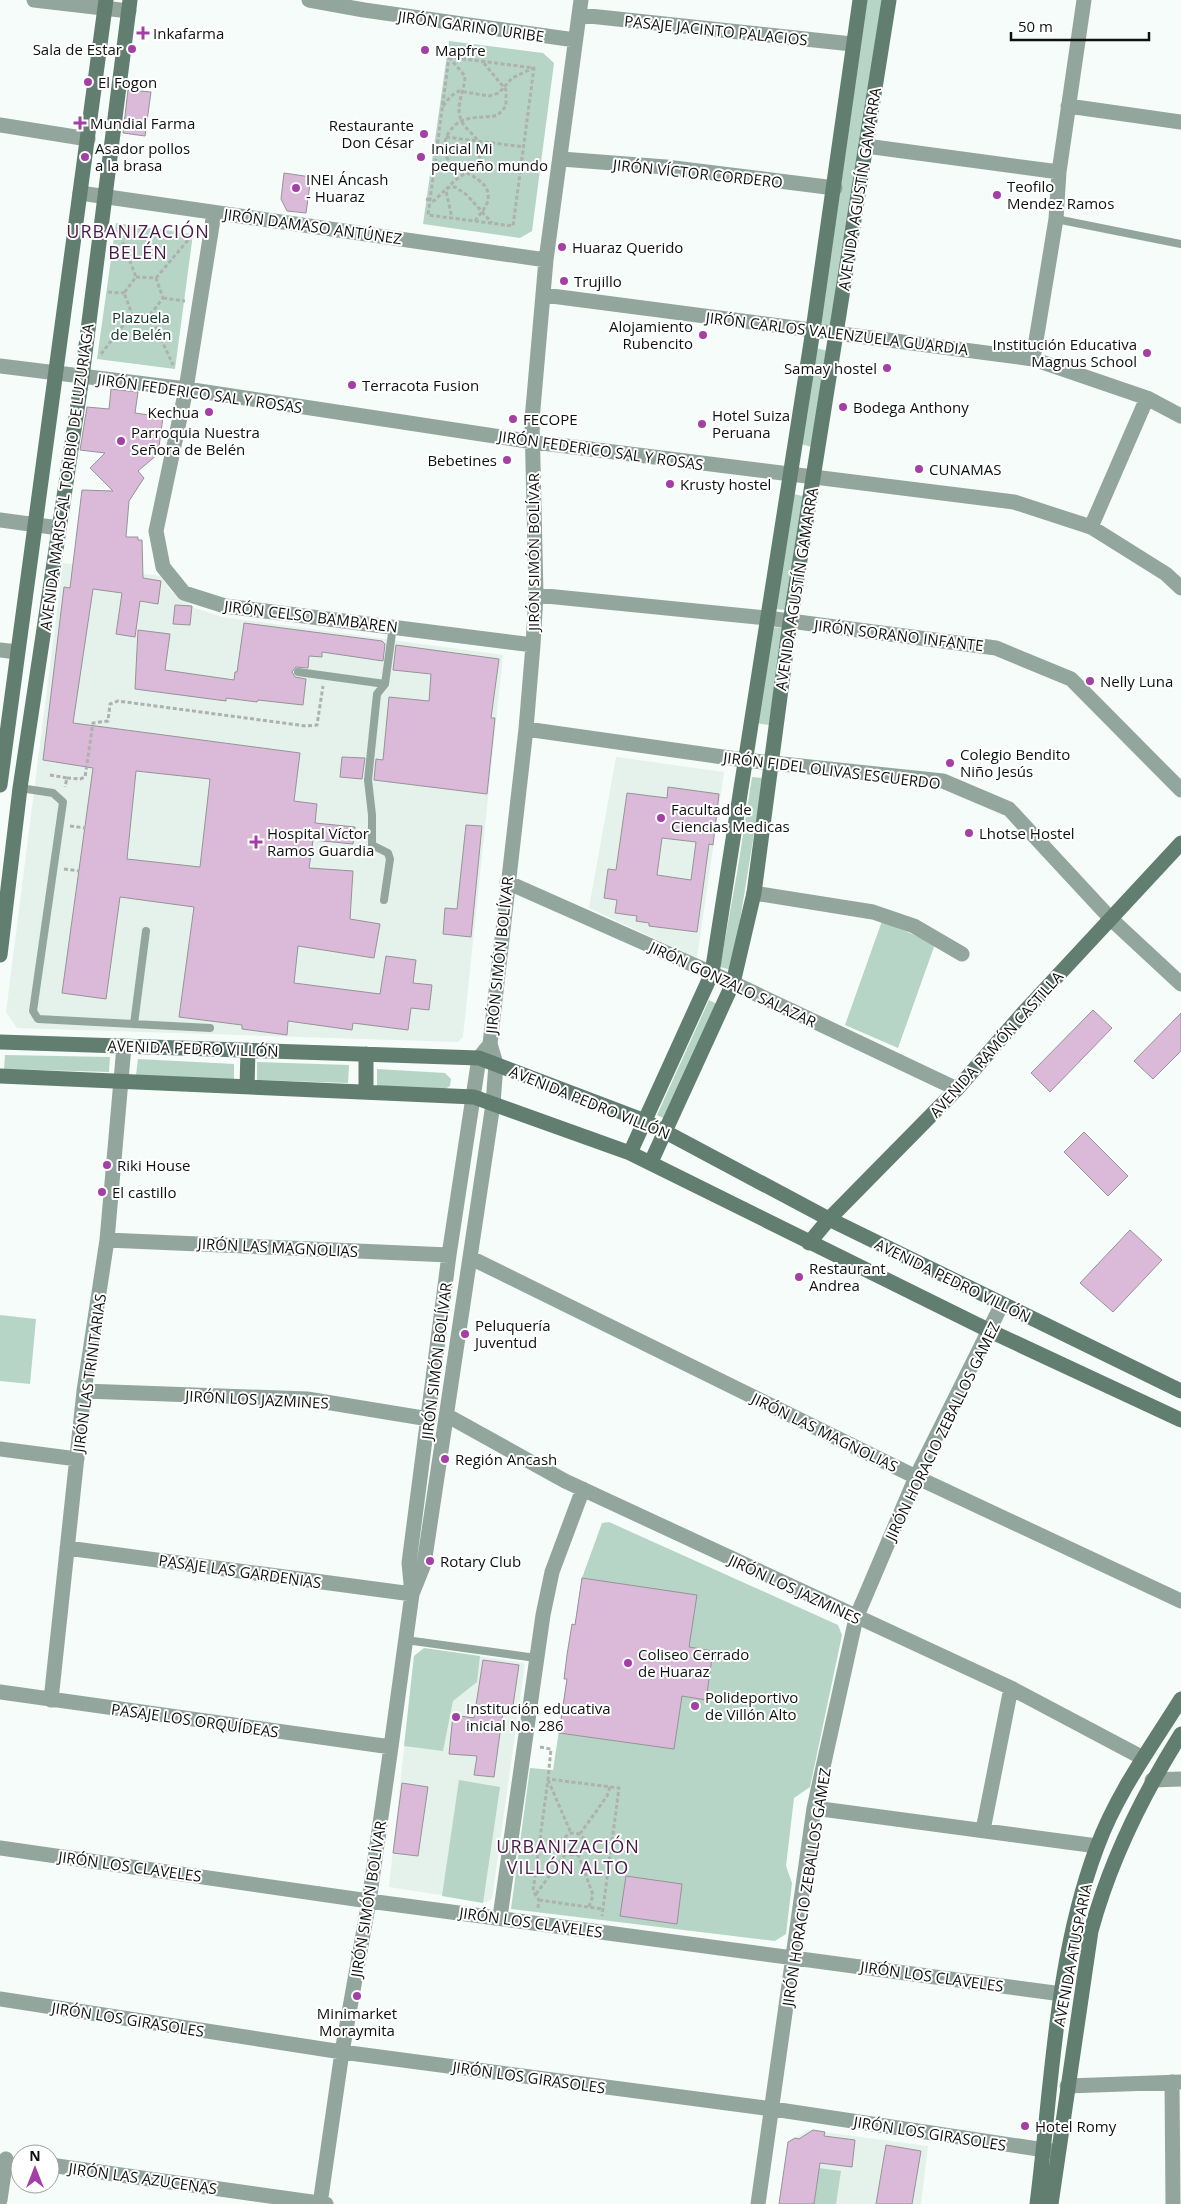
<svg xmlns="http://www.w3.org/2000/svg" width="1181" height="2204" viewBox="0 0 1181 2204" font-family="'Open Sans',sans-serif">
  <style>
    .built { fill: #e4f2eb }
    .green { fill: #b6d5c6 }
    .building { fill: #dab9d9; stroke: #979397; fill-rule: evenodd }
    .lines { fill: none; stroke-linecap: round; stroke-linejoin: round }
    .path { stroke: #adb1af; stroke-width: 3; stroke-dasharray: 4 2.5; stroke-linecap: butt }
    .lane { stroke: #93a69d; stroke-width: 8 }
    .street { stroke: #93a69d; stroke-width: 15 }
    .secondary { stroke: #627e71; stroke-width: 15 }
    .poi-dot { fill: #a33fa5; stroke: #fff; stroke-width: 2 }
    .labels { text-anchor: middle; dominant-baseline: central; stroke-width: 4; stroke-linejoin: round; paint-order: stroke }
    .street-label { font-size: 15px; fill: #0f1110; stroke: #fff }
    .poi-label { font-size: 15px; fill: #0f1110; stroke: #fff; text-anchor: start }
    .park-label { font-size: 15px; fill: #0e3526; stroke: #fff }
    .quarter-label { font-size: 18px; letter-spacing: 1px; fill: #481949; stroke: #fff }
  </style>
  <rect width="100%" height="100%" fill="#f6fcf9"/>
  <!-- built -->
  <path class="built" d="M 63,563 L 160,576 L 172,592 L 195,608 L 222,617 L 503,655 L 463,1037 L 458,1042 L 17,1028 L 6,1012 Z
    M 616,757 L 724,772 L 697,958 L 589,908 Z
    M 424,1648 L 525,1663 L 492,1899 L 486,1902 L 389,1887 L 414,1656 Z
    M 808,2130 L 928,2146 L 921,2204 L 779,2204 L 788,2142 Z"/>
  <!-- green -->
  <path class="green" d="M 864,0 L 884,0 L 833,325 L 818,323 Z
    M 449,41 L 543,53 L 554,63 L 532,231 L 520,238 L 423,224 Z
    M 116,223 L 193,234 L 175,369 L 97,359 Z
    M 816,348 L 828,351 L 815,448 L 801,444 Z
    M 793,494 L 803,496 L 786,610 L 773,609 Z
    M 771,627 L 784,628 L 769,725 L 756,723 Z
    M 752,777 L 763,778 L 732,970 L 720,967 L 737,873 Z
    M 882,921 L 935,944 L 898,1048 L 845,1025 Z
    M 709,1000 L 717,1004 L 665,1119 L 657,1115 Z
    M 5,1055 L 110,1057 L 109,1072 L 4,1069 Z
    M 138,1059 L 234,1064 L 234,1082 L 136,1075 Z
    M 257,1062 L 349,1065 L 348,1083 L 257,1080 Z
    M 377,1069 L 445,1073 L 451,1079 L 450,1086 L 445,1089 L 377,1086 Z
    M 0,1315 L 36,1319 L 30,1384 L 0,1381 Z
    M 609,1522 L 838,1625 L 842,1635 L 810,1787 L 794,1798 L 786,1866 L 792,1883 L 786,1934 L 775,1941 L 511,1909 L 530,1768 L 553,1770 L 582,1578 L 602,1523 Z
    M 424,1648 L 480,1656 L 477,1682 L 453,1701 L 443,1751 L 404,1746 L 414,1656 Z
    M 459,1780 L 500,1787 L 483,1903 L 442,1896 Z
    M 819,2168 L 841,2171 L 836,2204 L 814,2204 Z"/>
  <!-- building -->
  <path class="building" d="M 128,90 L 151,92 L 145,136 L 123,133 Z
    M 284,173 L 311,177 L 306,213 L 287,211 L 281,199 Z
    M 111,389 L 138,392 L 135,413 L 163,417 L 158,454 L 138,471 L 144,478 L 129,501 L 126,537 L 138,537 L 138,540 L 142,540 L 143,578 L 161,581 L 158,604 L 140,601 L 135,637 L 116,634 L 122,593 L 93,589 L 73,723 L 300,753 L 294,801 L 317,804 L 315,823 L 355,827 L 353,844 L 313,840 L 309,868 L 353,871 L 350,919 L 380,924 L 374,958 L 298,946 L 294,983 L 380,994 L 386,956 L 416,960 L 413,983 L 432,985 L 429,1010 L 411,1008 L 408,1030 L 353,1023 L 352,1030 L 288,1021 L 287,1035 L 242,1029 L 242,1025 L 179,1017 L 194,907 L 120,897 L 106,999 L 62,993 L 93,768 L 43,760 L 64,587 L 70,588 L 82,490 L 113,491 L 90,468 L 105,453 L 80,450 L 87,407 L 109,409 ZM 136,771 L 210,779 L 200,867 L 127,859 Z
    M 175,605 L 192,606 L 190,625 L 173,624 Z
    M 244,623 L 382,641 L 385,644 L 383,661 L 322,652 L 322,657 L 309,656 L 308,668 L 296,667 L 292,672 L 295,677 L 306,679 L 303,705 L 258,700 L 257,702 L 226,698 L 226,701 L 135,689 L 138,630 L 170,634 L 165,670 L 234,680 L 235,672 L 237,672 Z
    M 396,645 L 499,659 L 491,718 L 495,718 L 487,794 L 374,780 L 376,759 L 383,760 L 389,697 L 429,701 L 431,674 L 393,670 Z
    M 342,757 L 365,758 L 362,779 L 340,777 Z
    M 668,787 L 719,794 L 713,845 L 709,844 L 697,932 L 649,926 L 649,923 L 636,921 L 637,916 L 615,913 L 617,900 L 604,898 L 608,869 L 616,870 L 627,793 L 667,798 ZM 662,838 L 696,842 L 691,880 L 657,875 Z
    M 466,825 L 482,826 L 471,937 L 443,934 L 445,908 L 457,909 Z
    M 1093,1010 L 1112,1028 L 1050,1092 L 1031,1073 Z
    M 1181,1013 L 1181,1051 L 1153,1079 L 1134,1061 Z
    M 1084,1132 L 1128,1176 L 1108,1196 L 1064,1152 Z
    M 1130,1230 L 1162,1260 L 1113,1312 L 1080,1283 Z
    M 582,1578 L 697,1595 L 689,1647 L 713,1651 L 706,1700 L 682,1696 L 674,1749 L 559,1733 L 567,1679 L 564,1679 L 567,1655 L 572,1624 L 575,1625 Z
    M 483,1660 L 519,1665 L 512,1712 L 503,1711 L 494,1777 L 474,1775 L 477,1756 L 449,1754 L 453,1715 L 474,1718 Z
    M 402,1783 L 428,1787 L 418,1856 L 393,1853 Z
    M 626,1876 L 682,1884 L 677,1924 L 620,1916 Z
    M 813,2130 L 825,2132 L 824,2136 L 855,2140 L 852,2167 L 820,2163 L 814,2204 L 779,2204 L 788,2142 L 795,2138 L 799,2139 Z
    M 886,2145 L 921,2151 L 912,2204 L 876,2204 Z"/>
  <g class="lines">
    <!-- path -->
    <path class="path" d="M 449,57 L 534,68 L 513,226 L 428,215 Z
      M 449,57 L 465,76 C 465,91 454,106 462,122 C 469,134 486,141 479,158 C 473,173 453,177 446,191 L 452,218
      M 443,106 L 451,96 L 459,91 L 489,96 L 499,93 L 512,78 L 533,68
      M 446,137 L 524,147
      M 426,199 L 434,201 L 447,188 L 455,187 L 467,195 L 492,223
      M 475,221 C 481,212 490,205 488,193 C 484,170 431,171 447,136 C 450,129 457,122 464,120 C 474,116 487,118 498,115 L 506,106 L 506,90 L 483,62
      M 118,230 L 136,277
      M 136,277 L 156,278 L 163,298 L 150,315 L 132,314 L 124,293 Z
      M 156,278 L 194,233
      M 108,292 L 124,293
      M 163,298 L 185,301
      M 150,315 L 173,365
      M 101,354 L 132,314
      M 50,775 L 67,778 L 65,787
      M 67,778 L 80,779 L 85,777 L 93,723 L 108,721 L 110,704 L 118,701 L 306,726 L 317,725 L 323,686
      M 70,826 L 85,828
      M 64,869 L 79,871
      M 540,1747 L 551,1749 L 548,1779 L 619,1788 L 602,1916
      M 548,1780 L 571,1833
      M563 1844a11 11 0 1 1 22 0a11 11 0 1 1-22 0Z
      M 580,1834 L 607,1796 L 610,1787
      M 540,1839 L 563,1842
      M 578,1854 L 593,1895 L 589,1907
      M 536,1894 L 567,1852
      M 539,1900 L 602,1909
      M 538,1908 L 539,1900 L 533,1891 L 548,1779"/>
    <!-- lane -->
    <path class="lane" d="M 1056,219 L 1181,244
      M 298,672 L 385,684
      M 20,788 L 53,793 L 63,802 L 33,1011 L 38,1019 L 210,1028
      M 384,900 L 390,859 L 388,853 L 372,845 L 372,815 L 368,780 L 377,694 L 385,684 L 393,626
      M 134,1024 L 146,931
      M 406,1640 L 536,1658"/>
    <!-- street -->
    <path class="street" d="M 34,0 L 129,11
      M 309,0 L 364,10 L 575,40
      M 580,15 L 852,44
      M 1068,106 L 1181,122
      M 0,125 L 88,139
      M 866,146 L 1059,172
      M 561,159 L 666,167 L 835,188
      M 80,193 L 546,260
      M 214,213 L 186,389 L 156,531 L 163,567 L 184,593 L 225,606 L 533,645
      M 544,295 L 1033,359 L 1147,398 L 1181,416
      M 1033,359 L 1056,219 L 1059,172 L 1084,0
      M 0,366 L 186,389 L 534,442 L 1014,502 L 1091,527 L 1166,574 L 1181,588
      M 0,520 L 59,528
      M 1091,527 L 1147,398
      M 536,595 L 767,618 L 996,648 L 1071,679 L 1181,790
      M 0,650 L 17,652
      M 526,729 L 744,760 L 943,781 L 1009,809 L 1111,919 L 1181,984
      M 507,882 L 712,973 L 957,1089
      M 754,893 L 873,912 L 914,926 L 962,954
      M 107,1240 L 449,1255
      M 471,1258 L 916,1477 L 1181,1601
      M 84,1391 L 307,1399 L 429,1419
      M 448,1416 L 565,1481 L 1011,1688 L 1143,1758
      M 0,1449 L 77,1459
      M 67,1548 L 412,1594
      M 412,1594 L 424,1564 L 493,1104 L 496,1064 L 490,1044 L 526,729 L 533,645 L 536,595 L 532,420 L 546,260 L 581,0
      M 0,1692 L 391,1747
      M 51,1700 L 84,1391 L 107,1240 L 124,1046
      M 1152,1780 L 1181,1779
      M 814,1808 L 1097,1846
      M 983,1830 L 1011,1688
      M 0,1848 L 369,1901 L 1062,1994
      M 500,1917 L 543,1615 L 552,1572 L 583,1489
      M 0,1999 L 342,2052 L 773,2109 L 1058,2152
      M 1172,2082 L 1173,2204
      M 1067,2086 L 1181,2082
      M 50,2165 L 326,2204
      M 0,2200 L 6,2159
      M 320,2204 L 342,2052 L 369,1901 L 391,1747 L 412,1594 L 409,1563 L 449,1255 L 479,1058 L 487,1048
      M 758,2204 L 814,1808 L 856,1618 L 916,1477 L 1002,1304"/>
    <!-- secondary -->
    <path class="secondary" d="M 0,785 L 106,0
      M 0,955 L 20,788 L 82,377 L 130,0
      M 0,1042 L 479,1058 L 645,1121 L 829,1219 L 1181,1391
      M 0,1076 L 474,1097 L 630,1153 L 990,1331 L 1181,1420
      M 247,1087 L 248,1050
      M 366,1092 L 366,1054
      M 630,1153 L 712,973 L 813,330 L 860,0
      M 651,1162 L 733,983 L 754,893 L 789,629 L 889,0
      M 809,1243 L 829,1219 L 957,1089 L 1024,1012 L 1181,843
      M 1037,2204 C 1052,2087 1055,1958 1097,1847 C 1117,1793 1151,1747 1181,1699
      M 1051,2204 L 1091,1931 C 1110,1861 1142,1796 1181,1734"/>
  </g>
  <!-- markers -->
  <g class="poi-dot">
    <path d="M140.5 25.5h5v5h5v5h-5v5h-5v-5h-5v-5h5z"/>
    <circle cx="132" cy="49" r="5"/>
    <circle cx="425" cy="50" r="5"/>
    <circle cx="88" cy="82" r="5"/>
    <path d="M77.5 115.5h5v5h5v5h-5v5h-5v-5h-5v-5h5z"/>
    <circle cx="424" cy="134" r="5"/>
    <circle cx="85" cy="157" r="5"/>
    <circle cx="421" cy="157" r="5"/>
    <circle cx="296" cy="188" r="5"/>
    <circle cx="997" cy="195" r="5"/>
    <circle cx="562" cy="247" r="5"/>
    <circle cx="564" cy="281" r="5"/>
    <circle cx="703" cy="335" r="5"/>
    <circle cx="1147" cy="353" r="5"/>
    <circle cx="887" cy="368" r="5"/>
    <circle cx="352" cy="385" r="5"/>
    <circle cx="843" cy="407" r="5"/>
    <circle cx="209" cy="412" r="5"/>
    <circle cx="513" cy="419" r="5"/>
    <circle cx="702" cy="424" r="5"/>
    <circle cx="121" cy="441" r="5"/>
    <circle cx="507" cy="460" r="5"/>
    <circle cx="919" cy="469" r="5"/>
    <circle cx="670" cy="484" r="5"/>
    <circle cx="1090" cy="681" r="5"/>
    <circle cx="950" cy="763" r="5"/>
    <circle cx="661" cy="818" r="5"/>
    <circle cx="969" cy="833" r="5"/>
    <path d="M253.5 834.5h5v5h5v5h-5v5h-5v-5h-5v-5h5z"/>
    <circle cx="107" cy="1165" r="5"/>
    <circle cx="102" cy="1192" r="5"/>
    <circle cx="799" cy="1277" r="5"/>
    <circle cx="465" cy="1334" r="5"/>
    <circle cx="445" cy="1459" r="5"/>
    <circle cx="430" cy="1561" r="5"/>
    <circle cx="628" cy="1663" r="5"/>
    <circle cx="695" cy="1706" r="5"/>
    <circle cx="456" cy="1717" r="5"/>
    <circle cx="357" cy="1996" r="5"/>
    <circle cx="1025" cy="2126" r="5"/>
  </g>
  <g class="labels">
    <!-- street labels -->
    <g class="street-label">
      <text transform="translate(471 26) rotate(8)">JIRÓN GARINO URIBE</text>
      <text transform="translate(716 30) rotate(6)">PASAJE JACINTO PALACIOS</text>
      <text transform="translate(698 173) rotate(6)">JIRÓN VÍCTOR CORDERO</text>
      <text transform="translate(859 189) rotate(-81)">AVENIDA AGUSTÍN GAMARRA</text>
      <text transform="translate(313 226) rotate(8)">JIRÓN DAMASO ANTÚNEZ</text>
      <text transform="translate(837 333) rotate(7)">JIRÓN CARLOS VALENZUELA GUARDIA</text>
      <text transform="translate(200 393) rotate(8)">JIRÓN FEDERICO SAL Y ROSAS</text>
      <text transform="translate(601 450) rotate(8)">JIRÓN FEDERICO SAL Y ROSAS</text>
      <text transform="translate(66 477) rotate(-82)">AVENIDA MARISCAL TORIBIO DE LUZURIAGA</text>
      <text transform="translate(533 552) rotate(-90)">JIRÓN SIMÓN BOLÍVAR</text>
      <text transform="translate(796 589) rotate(-81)">AVENIDA AGUSTÍN GAMARRA</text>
      <text transform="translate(311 616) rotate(7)">JIRÓN CELSO BAMBAREN</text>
      <text transform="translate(899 635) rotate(7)">JIRÓN SORANO INFANTE</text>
      <text transform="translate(832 770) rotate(7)">JIRÓN FIDEL OLIVAS ESCUERDO</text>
      <text transform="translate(499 955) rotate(-84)">JIRÓN SIMÓN BOLÍVAR</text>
      <text transform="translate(733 984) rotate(25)">JIRÓN GONZALO SALAZAR</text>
      <text transform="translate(996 1044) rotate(-48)">AVENIDA RAMÓN CASTILLA</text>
      <text transform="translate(193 1048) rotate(2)">AVENIDA PEDRO VILLÓN</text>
      <text transform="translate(590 1102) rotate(22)">AVENIDA PEDRO VILLÓN</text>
      <text transform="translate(278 1247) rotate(3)">JIRÓN LAS MAGNOLIAS</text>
      <text transform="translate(953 1280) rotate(26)">AVENIDA PEDRO VILLÓN</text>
      <text transform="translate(436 1361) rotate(-83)">JIRÓN SIMÓN BOLÍVAR</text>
      <text transform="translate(89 1373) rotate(-82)">JIRÓN LAS TRINITARIAS</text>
      <text transform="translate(257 1399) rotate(3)">JIRÓN LOS JAZMINES</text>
      <text transform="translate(942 1431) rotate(-64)">JIRÓN HORACIO ZEBALLOS GAMEZ</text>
      <text transform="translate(825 1432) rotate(26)">JIRÓN LAS MAGNOLIAS</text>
      <text transform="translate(240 1571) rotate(8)">PASAJE LAS GARDENIAS</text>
      <text transform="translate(795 1589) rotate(25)">JIRÓN LOS JAZMINES</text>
      <text transform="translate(195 1720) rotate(8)">PASAJE LOS ORQUÍDEAS</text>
      <text transform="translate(130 1866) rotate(8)">JIRÓN LOS CLAVELES</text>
      <text transform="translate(806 1887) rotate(-81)">JIRÓN HORACIO ZEBALLOS GAMEZ</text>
      <text transform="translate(368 1899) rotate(-81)">JIRÓN SIMÓN BOLÍVAR</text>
      <text transform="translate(531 1922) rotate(8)">JIRÓN LOS CLAVELES</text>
      <text transform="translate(1072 1955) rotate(-79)">AVENIDA ATUSPARIA</text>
      <text transform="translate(932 1976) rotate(8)">JIRÓN LOS CLAVELES</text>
      <text transform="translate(128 2019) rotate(9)">JIRÓN LOS GIRASOLES</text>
      <text transform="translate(529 2077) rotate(8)">JIRÓN LOS GIRASOLES</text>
      <text transform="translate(930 2133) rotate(9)">JIRÓN LOS GIRASOLES</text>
      <text transform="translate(143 2178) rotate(8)">JIRÓN LAS AZUCENAS</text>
    </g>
    <!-- poi labels -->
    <g class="poi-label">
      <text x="153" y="33">Inkafarma</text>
      <text x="122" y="49" text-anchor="end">Sala de Estar</text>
      <text x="435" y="50">Mapfre</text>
      <text x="98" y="82">El Fogon</text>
      <text x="90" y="123">Mundial Farma</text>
      <text x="414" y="125" text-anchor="end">Restaurante<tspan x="414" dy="17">Don César</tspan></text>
      <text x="95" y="148">Asador pollos<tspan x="95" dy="17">a la brasa</tspan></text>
      <text x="431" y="148">Inicial Mi<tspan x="431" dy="17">pequeño mundo</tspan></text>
      <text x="306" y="179">INEI Áncash<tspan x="306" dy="17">- Huaraz</tspan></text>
      <text x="1007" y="186">Teofilo<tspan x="1007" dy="17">Mendez Ramos</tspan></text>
      <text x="572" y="247">Huaraz Querido</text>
      <text x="574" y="281">Trujillo</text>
      <text x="693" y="326" text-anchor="end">Alojamiento<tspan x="693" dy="17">Rubencito</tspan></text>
      <text x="1137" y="344" text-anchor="end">Institución Educativa<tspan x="1137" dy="17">Magnus School</tspan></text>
      <text x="877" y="368" text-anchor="end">Samay hostel</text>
      <text x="362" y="385">Terracota Fusion</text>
      <text x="853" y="407">Bodega Anthony</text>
      <text x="199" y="412" text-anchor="end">Kechua</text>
      <text x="712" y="415">Hotel Suiza<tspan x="712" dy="17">Peruana</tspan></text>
      <text x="523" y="419">FECOPE</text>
      <text x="131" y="432">Parroquia Nuestra<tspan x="131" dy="17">Señora de Belén</tspan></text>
      <text x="497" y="460" text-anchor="end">Bebetines</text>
      <text x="929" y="469">CUNAMAS</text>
      <text x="680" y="484">Krusty hostel</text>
      <text x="1100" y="681">Nelly Luna</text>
      <text x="960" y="754">Colegio Bendito<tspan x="960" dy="17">Niño Jesús</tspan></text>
      <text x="671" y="809">Facultad de<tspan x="671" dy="17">Ciencias Medicas</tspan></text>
      <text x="267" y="833">Hospital Víctor<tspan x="267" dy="17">Ramos Guardia</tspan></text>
      <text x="979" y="833">Lhotse Hostel</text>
      <text x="117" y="1165">Riki House</text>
      <text x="112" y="1192">El castillo</text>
      <text x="809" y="1268">Restaurant<tspan x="809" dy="17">Andrea</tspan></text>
      <text x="475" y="1325">Peluquería<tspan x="475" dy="17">Juventud</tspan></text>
      <text x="455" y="1459">Región Ancash</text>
      <text x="440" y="1561">Rotary Club</text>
      <text x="638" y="1654">Coliseo Cerrado<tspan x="638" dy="17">de Huaraz</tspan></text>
      <text x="705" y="1697">Polideportivo<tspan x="705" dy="17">de Villón Alto</tspan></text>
      <text x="466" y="1708">Institución educativa<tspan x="466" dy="17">inicial No. 286</tspan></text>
      <text x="357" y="2013" text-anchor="middle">Minimarket<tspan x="357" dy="17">Moraymita</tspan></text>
      <text x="1035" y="2126">Hotel Romy</text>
    </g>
    <!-- park labels -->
    <g class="park-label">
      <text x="141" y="317">Plazuela<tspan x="141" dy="17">de Belén</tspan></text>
    </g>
    <!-- quarter labels -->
    <g class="quarter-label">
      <text x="138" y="231">URBANIZACIÓN<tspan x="138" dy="21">BELÉN</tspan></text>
      <text x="568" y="1846">URBANIZACIÓN<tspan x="568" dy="21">VILLÓN ALTO</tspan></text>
    </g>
  </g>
  <!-- north arrow -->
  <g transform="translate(35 2169)"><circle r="24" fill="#ffffff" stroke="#9fa09f"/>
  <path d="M0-4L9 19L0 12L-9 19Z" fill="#a33fa5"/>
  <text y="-8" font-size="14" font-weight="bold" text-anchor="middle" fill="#0f1110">N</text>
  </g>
  <!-- scale -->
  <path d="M1011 32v8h138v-8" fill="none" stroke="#0f1110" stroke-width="2.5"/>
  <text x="1018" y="32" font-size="15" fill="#0f1110" stroke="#ffffff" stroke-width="4" paint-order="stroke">50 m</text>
</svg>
